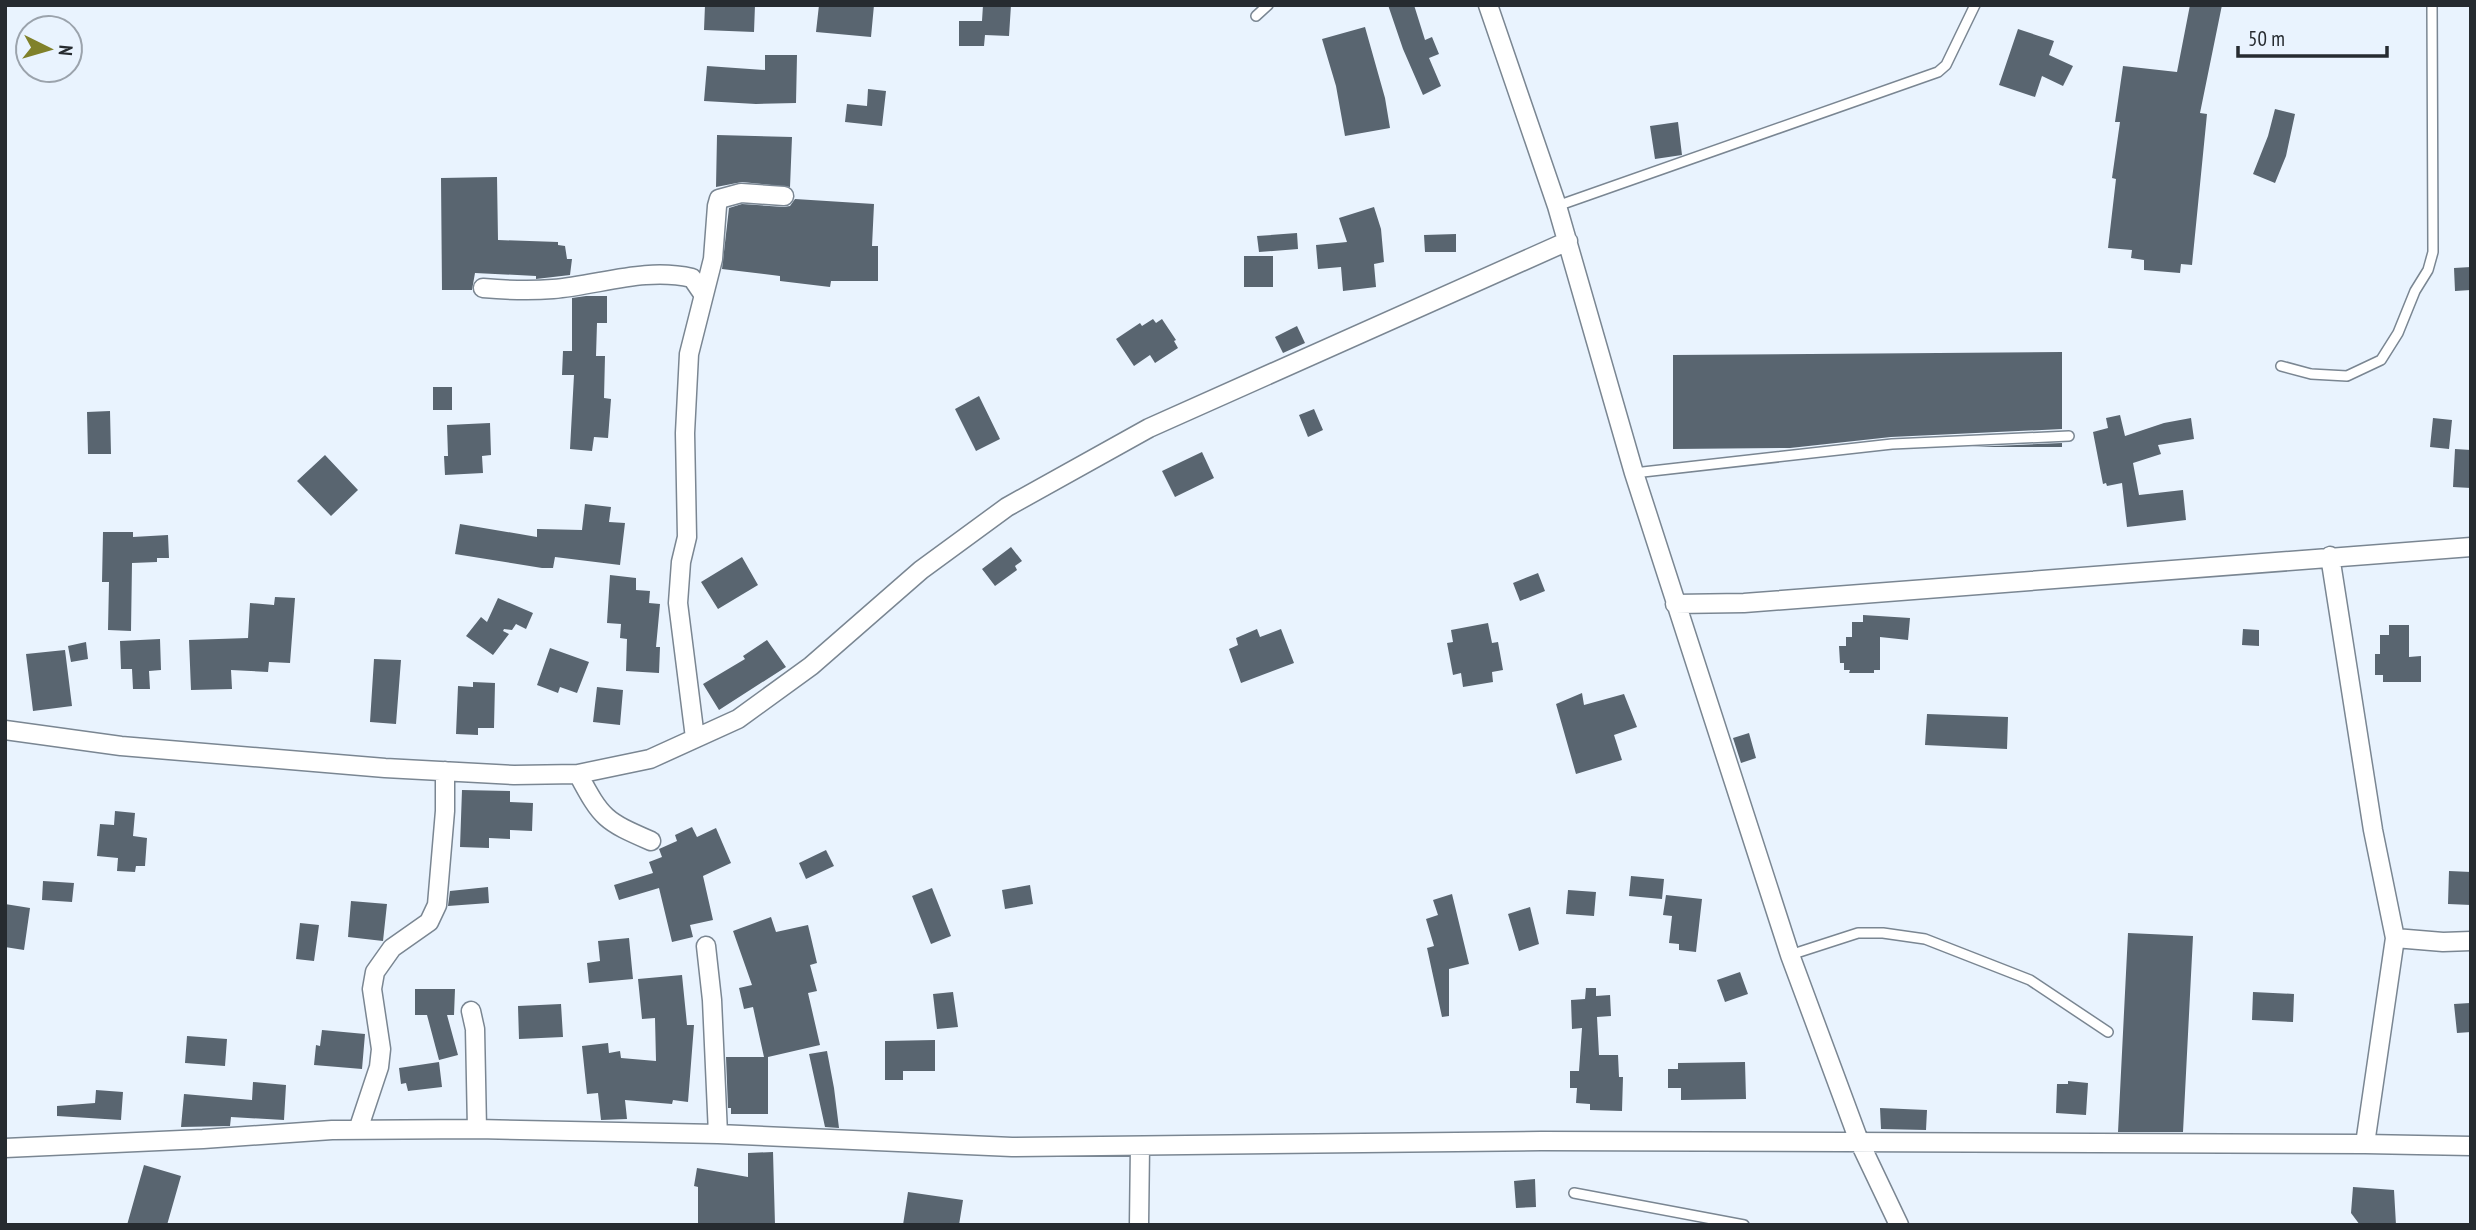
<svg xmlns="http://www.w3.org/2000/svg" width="2476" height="1230" viewBox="0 0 2476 1230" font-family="'PT Sans Narrow',sans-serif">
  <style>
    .building { fill: #596570 }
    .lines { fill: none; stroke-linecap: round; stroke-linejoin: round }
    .service-casing { stroke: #7a8692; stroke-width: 12 }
    .minor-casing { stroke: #7a8692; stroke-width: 21 }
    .service { stroke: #fff; stroke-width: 9 }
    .minor { stroke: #fff; stroke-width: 18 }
  </style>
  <rect width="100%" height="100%" fill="#e9f3fe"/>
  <!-- building -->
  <path class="building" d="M 705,5 L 755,5 L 754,32 L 704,30 Z
    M 819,5 L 874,5 L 871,37 L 816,32 Z
    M 983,5 L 1011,5 L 1009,36 L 985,35 L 984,46 L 959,46 L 959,21 L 982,21 Z
    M 1388,5 L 1414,5 L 1425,40 L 1432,37 L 1439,54 L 1429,58 L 1441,86 L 1423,95 L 1403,49 Z
    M 2190,5 L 2222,5 L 2200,113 L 2207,114 L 2192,265 L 2181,264 L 2180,273 L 2144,270 L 2144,260 L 2131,258 L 2132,250 L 2108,248 L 2116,179 L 2112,178 L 2120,122 L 2115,122 L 2123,66 L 2177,72 Z
    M 1365,27 L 1385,98 L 1390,128 L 1345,136 L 1336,86 L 1322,39 Z
    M 2018,29 L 2054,41 L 2049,55 L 2073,66 L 2063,86 L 2042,76 L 2035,97 L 1999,85 Z
    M 765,55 L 797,55 L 796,103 L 756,104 L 704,101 L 707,66 L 765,70 Z
    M 868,89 L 886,91 L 882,126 L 845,122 L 847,104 L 867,106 Z
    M 2275,109 L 2295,114 L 2286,156 L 2275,183 L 2253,174 L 2268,136 Z
    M 1678,122 L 1682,155 L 1655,159 L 1650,126 Z
    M 717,135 L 792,137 L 790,187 L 742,182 L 716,187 Z
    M 497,177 L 498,240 L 558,242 L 558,245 L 565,246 L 567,259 L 572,259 L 570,275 L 536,279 L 536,276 L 475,273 L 472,290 L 442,290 L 441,178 Z
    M 795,199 L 874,204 L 872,246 L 878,246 L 878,281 L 831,281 L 830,287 L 780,281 L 780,276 L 722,269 L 729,208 L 742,204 L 784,207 L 790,206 Z
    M 1374,207 L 1381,229 L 1384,262 L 1374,264 L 1376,287 L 1343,291 L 1341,267 L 1318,269 L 1316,245 L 1347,242 L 1339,218 Z
    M 1297,233 L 1298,249 L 1259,252 L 1257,236 Z
    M 1456,234 L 1456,252 L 1425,252 L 1424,235 Z
    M 1244,256 L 1273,256 L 1273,287 L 1244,287 Z
    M 2471,267 L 2471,290 L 2455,291 L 2454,268 Z
    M 586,296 L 607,296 L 607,323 L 597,323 L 596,356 L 605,356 L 604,398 L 611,399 L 608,438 L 594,437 L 592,451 L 570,449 L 574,375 L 562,375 L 563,351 L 572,351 L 572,298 Z
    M 1153,319 L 1156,323 L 1162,319 L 1176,340 L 1174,341 L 1178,348 L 1155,363 L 1150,355 L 1134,366 L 1116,339 L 1140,323 L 1142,326 Z
    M 1297,326 L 1305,343 L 1283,353 L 1275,337 Z
    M 2062,352 L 2062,429 L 1891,437 L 1790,448 L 1673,449 L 1673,355 Z
    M 433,387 L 452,387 L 452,410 L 433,410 Z
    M 979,396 L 1000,439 L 976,451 L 955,409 Z
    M 1314,409 L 1323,430 L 1308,437 L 1299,415 Z
    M 110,411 L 111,454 L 88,454 L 87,412 Z
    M 2120,415 L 2125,436 L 2164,423 L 2191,418 L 2194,439 L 2158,445 L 2161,454 L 2133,463 L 2139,495 L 2183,490 L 2186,520 L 2127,527 L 2122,483 L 2107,486 L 2106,483 L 2103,484 L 2093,432 L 2108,428 L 2106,418 Z
    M 2433,418 L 2452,420 L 2449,449 L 2430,447 Z
    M 490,423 L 491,455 L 482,456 L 483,473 L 445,475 L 444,456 L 448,456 L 447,425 Z
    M 2062,443 L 2062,447 L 1972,447 Z
    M 2455,449 L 2471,450 L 2471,488 L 2453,487 Z
    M 1202,452 L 1214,478 L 1175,497 L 1162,471 Z
    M 325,455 L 358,490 L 331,516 L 297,481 Z
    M 585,504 L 611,507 L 609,522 L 625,523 L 620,565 L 555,557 L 553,568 L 542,568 L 455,554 L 460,524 L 537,537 L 537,529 L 582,530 Z
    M 103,532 L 133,532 L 133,537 L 168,535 L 169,558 L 157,558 L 157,562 L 132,563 L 131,631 L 108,630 L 109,582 L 102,582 Z
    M 1011,547 L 1022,561 L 1015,566 L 1017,570 L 995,586 L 982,569 Z
    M 742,557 L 758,585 L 718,609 L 701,582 Z
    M 1538,573 L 1545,591 L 1520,601 L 1513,583 Z
    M 610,575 L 636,578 L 636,590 L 650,591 L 649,603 L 660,604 L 656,647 L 660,647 L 659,673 L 626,671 L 627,639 L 620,638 L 621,624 L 607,623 Z
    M 275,597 L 295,598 L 290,663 L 269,662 L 268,672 L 231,670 L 232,689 L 191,690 L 189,640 L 248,638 L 250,603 L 274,605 Z
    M 498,598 L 533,613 L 526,629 L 516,624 L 512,630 L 504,629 L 503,631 L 509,634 L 493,655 L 466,636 L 481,617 L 487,622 Z
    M 1863,615 L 1910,618 L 1908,640 L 1880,637 L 1880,670 L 1874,670 L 1874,673 L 1849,673 L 1850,670 L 1844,670 L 1844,663 L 1840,663 L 1839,646 L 1846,646 L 1846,637 L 1852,637 L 1852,622 L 1863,622 Z
    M 1488,623 L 1492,643 L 1498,642 L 1503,670 L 1492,672 L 1493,682 L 1463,687 L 1461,673 L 1453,675 L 1447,643 L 1453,642 L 1451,630 Z
    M 2389,625 L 2409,625 L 2409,657 L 2421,656 L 2421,682 L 2383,682 L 2383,675 L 2375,675 L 2375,654 L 2380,654 L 2380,635 L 2389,635 Z
    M 1257,629 L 1260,637 L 1281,629 L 1294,663 L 1241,683 L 1229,649 L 1238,645 L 1236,638 Z
    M 2243,629 L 2259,630 L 2259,646 L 2242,645 Z
    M 160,639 L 161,670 L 149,671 L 150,689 L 133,689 L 132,669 L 121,669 L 120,641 Z
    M 767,640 L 786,667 L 719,710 L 703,684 L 745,659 L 743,656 Z
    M 86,642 L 88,659 L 71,662 L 68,646 Z
    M 550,648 L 589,662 L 577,693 L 560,687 L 558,693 L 537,685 Z
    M 65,650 L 72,706 L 33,711 L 26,654 Z
    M 374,659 L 401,660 L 396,724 L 370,722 Z
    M 473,682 L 495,683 L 494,728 L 478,728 L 478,735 L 456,734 L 458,686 L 473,687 Z
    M 597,687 L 623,690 L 620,725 L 593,722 Z
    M 1582,693 L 1584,705 L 1624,694 L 1637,727 L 1614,735 L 1622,760 L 1576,774 L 1556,704 Z
    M 1927,714 L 2008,717 L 2007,749 L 1925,745 Z
    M 1749,733 L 1756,758 L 1741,763 L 1733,738 Z
    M 462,790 L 510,791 L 510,802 L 533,803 L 532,831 L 510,830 L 510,839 L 489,838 L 489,848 L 460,847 Z
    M 115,811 L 135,813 L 133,836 L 147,838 L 145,866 L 136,866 L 135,872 L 117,871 L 118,858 L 97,856 L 100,824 L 114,825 Z
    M 692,827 L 697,837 L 716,828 L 731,863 L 703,876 L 713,920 L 690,925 L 693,937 L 672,942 L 659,888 L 619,900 L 614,885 L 653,873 L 649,862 L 662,857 L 659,849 L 677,841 L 675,835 Z
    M 826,850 L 834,866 L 806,879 L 799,863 Z
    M 2449,871 L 2471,872 L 2471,905 L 2448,904 Z
    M 1631,876 L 1664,879 L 1662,899 L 1629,896 Z
    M 43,881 L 74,883 L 72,902 L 42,900 Z
    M 1030,885 L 1033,904 L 1005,909 L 1002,890 Z
    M 488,887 L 489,903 L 448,906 L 450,891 Z
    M 932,888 L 951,936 L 931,944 L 912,896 Z
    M 1568,890 L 1596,892 L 1594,916 L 1566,914 Z
    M 1452,894 L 1469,964 L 1449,969 L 1449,1016 L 1442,1017 L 1427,948 L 1434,946 L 1426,919 L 1438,915 L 1433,900 Z
    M 1666,895 L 1702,899 L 1696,952 L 1679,950 L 1679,944 L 1669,943 L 1672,916 L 1663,915 Z
    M 351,901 L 387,904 L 383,941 L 348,937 Z
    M 5,904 L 30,908 L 24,950 L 5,947 Z
    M 1530,907 L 1539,944 L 1519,951 L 1508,914 Z
    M 771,917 L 776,932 L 808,925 L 817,963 L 810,965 L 817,991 L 808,993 L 820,1045 L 768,1057 L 768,1114 L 731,1114 L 731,1108 L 728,1108 L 726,1057 L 764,1057 L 753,1007 L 744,1009 L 739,988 L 752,985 L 733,931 Z
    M 300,923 L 319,925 L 314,961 L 296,959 Z
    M 2128,933 L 2193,936 L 2183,1132 L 2118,1132 Z
    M 629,938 L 633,979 L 589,983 L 587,963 L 600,961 L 598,941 Z
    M 1740,972 L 1748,994 L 1725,1002 L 1717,980 Z
    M 682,975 L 687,1025 L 694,1025 L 688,1102 L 673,1100 L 672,1104 L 625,1100 L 627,1119 L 601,1120 L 598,1093 L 587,1094 L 582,1046 L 608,1043 L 609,1053 L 620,1051 L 621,1058 L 656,1061 L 655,1018 L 642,1019 L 638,979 Z
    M 1586,988 L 1596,988 L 1596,996 L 1610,995 L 1611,1016 L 1597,1017 L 1599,1055 L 1618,1055 L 1619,1077 L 1623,1077 L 1622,1111 L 1590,1110 L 1590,1104 L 1576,1103 L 1577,1088 L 1570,1088 L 1570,1071 L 1579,1071 L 1582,1028 L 1572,1029 L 1571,1000 L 1585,999 Z
    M 415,989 L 455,989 L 454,1015 L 447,1015 L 458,1055 L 439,1060 L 427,1015 L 415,1015 Z
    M 953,992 L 958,1027 L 937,1029 L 933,994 Z
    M 2253,992 L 2294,994 L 2293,1022 L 2252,1020 Z
    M 2470,1003 L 2471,1032 L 2457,1033 L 2454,1004 Z
    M 561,1004 L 563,1037 L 519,1039 L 518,1006 Z
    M 322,1030 L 365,1034 L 362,1069 L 314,1065 L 316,1045 L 320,1046 Z
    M 187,1036 L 227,1039 L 225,1066 L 185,1063 Z
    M 935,1040 L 935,1071 L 903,1071 L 903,1080 L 885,1080 L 885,1041 Z
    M 827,1051 L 834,1088 L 839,1128 L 825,1127 L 809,1054 Z
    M 439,1062 L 442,1087 L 408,1091 L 406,1083 L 401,1084 L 399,1068 Z
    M 1745,1062 L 1746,1099 L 1681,1100 L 1681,1088 L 1668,1088 L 1668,1069 L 1678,1069 L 1678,1063 Z
    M 2068,1081 L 2088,1083 L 2086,1115 L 2056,1113 L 2057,1084 L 2068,1084 Z
    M 253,1082 L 286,1085 L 284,1120 L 231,1117 L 230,1126 L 181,1127 L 184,1094 L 252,1100 Z
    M 96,1090 L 123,1092 L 121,1120 L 57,1116 L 57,1106 L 95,1103 Z
    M 1880,1108 L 1927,1110 L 1926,1130 L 1881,1129 Z
    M 773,1152 L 775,1225 L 698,1225 L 698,1187 L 694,1186 L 697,1168 L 748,1177 L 748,1153 Z
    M 144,1165 L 181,1176 L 167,1225 L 127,1225 Z
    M 1535,1179 L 1536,1207 L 1516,1208 L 1514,1181 Z
    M 2353,1187 L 2394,1190 L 2396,1225 L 2360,1225 L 2351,1213 Z
    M 908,1192 L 963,1200 L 959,1225 L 903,1225 Z"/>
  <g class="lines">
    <!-- service casing -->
    <g class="service-casing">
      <path id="service" d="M 1256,16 L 1268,5
        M 1557,206 L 1938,72 L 1946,65 L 1975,5
        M 2281,366 L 2311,374 L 2347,376 L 2381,360 L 2398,333 L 2415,291 L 2428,270 L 2433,252 L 2432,5
        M 1634,473 L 1892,444 L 2069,436
        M 1790,955 L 1858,933 L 1883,933 L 1925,939 L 2030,980 L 2108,1032
        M 1574,1193 L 1744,1225"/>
    </g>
    <!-- minor casing -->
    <g class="minor-casing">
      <path id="minor" d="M 1488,5 L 1557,206 L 1634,473 L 1790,955 L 1859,1141 L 1899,1225
        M 483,288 C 506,290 530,291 553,289 C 600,285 645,267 692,278 L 703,294
        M 2330,556 L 2373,830 L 2395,938 L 2365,1144
        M 1675,604 L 1744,603 L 2471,547
        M 5,730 L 121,746 L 385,768 L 514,775 L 578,774 L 650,759 L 738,719 L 811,666 L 921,570 L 1007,507 L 1149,428 L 1568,241
        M 695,738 L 678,603 L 681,562 L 687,537 L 685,433 L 689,354 L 713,259 L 717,206 L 719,199 L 741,193 L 784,196
        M 578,774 C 602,819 605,821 651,841
        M 2395,938 L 2443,942 L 2471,941
        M 706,946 L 712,1000 L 718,1134
        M 471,1011 L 475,1029 L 477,1129
        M 358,1130 L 379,1067 L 381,1049 L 372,989 L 375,972 L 392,948 L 429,922 L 437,905 L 445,811 L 445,771
        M 5,1148 L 203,1139 L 332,1130 L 477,1129 L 718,1134 L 1012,1147 L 1541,1141 L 2365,1144 L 2471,1146
        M 1139,1225 L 1140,1146"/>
    </g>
    <!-- service -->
    <use href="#service" class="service"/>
    <!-- minor -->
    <use href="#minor" class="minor"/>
  </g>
  <!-- border -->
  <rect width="2476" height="1230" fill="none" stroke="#262b30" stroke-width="14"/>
  <!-- north arrow -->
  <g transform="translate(49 49) rotate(95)"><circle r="33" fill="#e9f3fe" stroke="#9ba3ac" stroke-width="2"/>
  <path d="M0-5L12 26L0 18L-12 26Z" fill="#80812a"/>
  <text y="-10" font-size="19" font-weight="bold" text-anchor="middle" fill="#262b30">N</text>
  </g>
  <!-- scale -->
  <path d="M2238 46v10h149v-10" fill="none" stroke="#262b30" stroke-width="3.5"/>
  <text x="2248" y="46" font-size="21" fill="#262b30" stroke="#e9f3fe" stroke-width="5" paint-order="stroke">50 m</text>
</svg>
